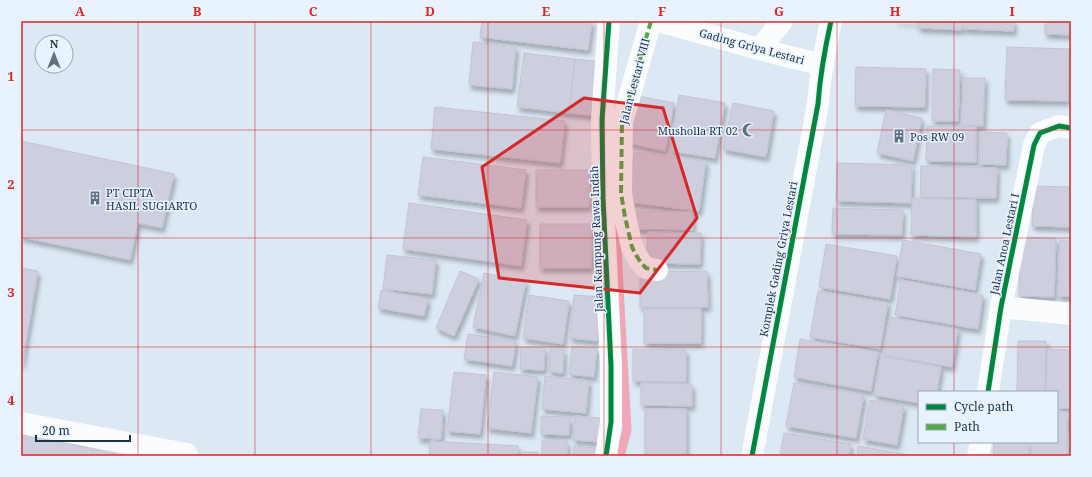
<svg xmlns="http://www.w3.org/2000/svg" width="1092" height="477" viewBox="0 0 1092 477" font-family="'Noto Serif',serif">
  <style>
    .lines { fill: none; stroke-linecap: round; stroke-linejoin: round }
    .stream { stroke: #eea8b8; stroke-width: 9 }
    .building { fill: #cdcfdf; stroke: #c4c3d4; filter: url(#shadow) }
    .minor { stroke: #fafcfd; stroke-width: 22 }
    .quiet { stroke: #52ab47; stroke-width: 4; stroke-dasharray: 8 4; stroke-linecap: butt }
    .cycleway-casing { stroke: #e9f3ff; stroke-width: 8 }
    .cycleway { stroke: #00873e; stroke-width: 5 }
    .marked { fill: #d62828; fill-opacity: 0.2; stroke: #d62828; stroke-width: 3; stroke-linejoin: round }
    .grid { fill: none; stroke: #d62828; stroke-width: 1; stroke-opacity: 0.55 }
    .labels { text-anchor: middle; dominant-baseline: central; stroke-width: 3; stroke-linejoin: round; paint-order: stroke }
    .street-label { font-size: 11px; fill: #1b3146; stroke: #e9f3ff }
    .poi-label { font-size: 11px; fill: #1b3146; stroke: #e9f3ff; text-anchor: start }
    .neatline { fill: none; stroke: #d62828; stroke-width: 1.5 }
    .grid-label { font-size: 13px; text-anchor: middle; font-weight: bold; fill: #d62828 }
  </style>
  <defs>
    <filter id="shadow"><feDropShadow dx="2.5" dy="4.5" stdDeviation="2" flood-color="#0004"/></filter>
  </defs>
  <rect width="100%" height="100%" fill="#dce8f4"/>
  <g class="lines">
    <!-- stream -->
    <path class="stream" d="M 615,215 L 627,430 L 620,456"/>
  </g>
  <!-- building -->
  <path class="building" d="M 482,21 L 592,21 L 588,50 L 480,37 Z
    M 895,21 L 962,21 L 962,30 L 918,28 L 918,22 Z
    M 964,21 L 1014,21 L 1014,31 L 964,29 Z
    M 1045,21 L 1071,21 L 1071,35 L 1045,34 Z
    M 473,42 L 516,47 L 512,89 L 469,85 Z
    M 1007,47 L 1069,49 L 1068,101 L 1005,100 Z
    M 524,53 L 575,59 L 569,113 L 517,107 Z
    M 575,59 L 602,62 L 595,116 L 569,113 Z
    M 856,67 L 926,69 L 925,107 L 855,106 Z
    M 933,69 L 960,70 L 958,121 L 932,121 Z
    M 963,78 L 985,78 L 983,126 L 962,125 Z
    M 679,95 L 725,103 L 715,158 L 670,151 Z
    M 638,96 L 674,103 L 665,151 L 628,143 Z
    M 733,103 L 774,111 L 766,157 L 723,149 Z
    M 435,107 L 565,121 L 560,163 L 431,149 Z
    M 886,110 L 922,118 L 913,161 L 877,153 Z
    M 927,126 L 976,127 L 976,162 L 926,161 Z
    M 980,132 L 1007,133 L 1006,165 L 979,164 Z
    M 21,141 L 174,174 L 162,228 L 138,223 L 130,260 L 21,237 Z
    M 634,152 L 706,161 L 699,211 L 628,202 Z
    M 423,157 L 526,170 L 521,208 L 418,195 Z
    M 837,163 L 912,165 L 911,203 L 836,201 Z
    M 921,166 L 997,168 L 996,198 L 920,197 Z
    M 536,170 L 589,170 L 589,207 L 536,207 Z
    M 1033,186 L 1071,187 L 1071,227 L 1032,226 Z
    M 912,198 L 976,200 L 976,237 L 911,235 Z
    M 409,203 L 527,220 L 521,266 L 403,249 Z
    M 833,208 L 903,210 L 902,235 L 832,234 Z
    M 637,211 L 693,212 L 693,230 L 636,229 Z
    M 540,224 L 591,224 L 591,268 L 540,268 Z
    M 648,232 L 701,233 L 700,264 L 646,263 Z
    M 1020,237 L 1056,238 L 1054,297 L 1019,296 Z
    M 903,240 L 981,254 L 975,290 L 897,276 Z
    M 1060,240 L 1071,240 L 1071,296 L 1058,296 Z
    M 826,244 L 897,256 L 890,299 L 819,287 Z
    M 387,255 L 436,260 L 432,294 L 383,289 Z
    M 21,268 L 38,271 L 22,365 L 21,365 Z
    M 460,271 L 479,279 L 454,336 L 436,328 Z
    M 707,271 L 708,307 L 640,307 L 640,272 Z
    M 484,273 L 526,281 L 515,336 L 473,327 Z
    M 901,280 L 983,295 L 978,329 L 895,315 Z
    M 381,290 L 428,299 L 424,316 L 378,308 Z
    M 818,291 L 888,303 L 880,349 L 810,337 Z
    M 529,295 L 569,301 L 563,344 L 523,338 Z
    M 574,295 L 601,297 L 597,341 L 570,338 Z
    M 644,309 L 701,309 L 701,343 L 644,343 Z
    M 890,317 L 958,329 L 952,367 L 883,355 Z
    M 468,334 L 516,341 L 512,366 L 464,359 Z
    M 800,339 L 878,352 L 871,391 L 794,377 Z
    M 1018,341 L 1046,341 L 1045,392 L 1017,392 Z
    M 572,346 L 597,348 L 594,377 L 569,374 Z
    M 521,347 L 545,347 L 544,370 L 520,369 Z
    M 550,349 L 564,349 L 563,373 L 549,372 Z
    M 633,349 L 686,350 L 686,382 L 633,381 Z
    M 1047,349 L 1071,350 L 1071,408 L 1057,408 L 1057,392 L 1046,392 Z
    M 881,356 L 941,367 L 937,392 L 919,392 L 919,403 L 874,395 Z
    M 454,372 L 486,375 L 480,434 L 447,431 Z
    M 494,372 L 538,377 L 531,433 L 487,428 Z
    M 545,376 L 589,381 L 586,413 L 542,409 Z
    M 641,383 L 692,384 L 692,406 L 641,405 Z
    M 794,383 L 864,395 L 856,438 L 786,426 Z
    M 870,400 L 904,406 L 897,445 L 863,439 Z
    M 421,409 L 443,410 L 441,439 L 418,438 Z
    M 645,409 L 686,409 L 686,456 L 645,456 Z
    M 1070,410 L 1071,410 L 1071,456 L 1069,456 Z
    M 1057,412 L 1067,412 L 1067,456 L 1031,456 L 1031,442 L 1057,442 Z
    M 541,416 L 570,417 L 569,435 L 541,434 Z
    M 575,416 L 601,418 L 599,442 L 573,440 Z
    M 21,433 L 126,456 L 21,456 Z
    M 784,433 L 851,444 L 849,456 L 780,456 Z
    M 430,441 L 518,446 L 518,456 L 429,456 Z
    M 542,441 L 567,441 L 567,456 L 542,456 Z
    M 994,442 L 1029,442 L 1029,456 L 993,456 Z
    M 574,446 L 595,448 L 595,456 L 573,456 Z
    M 858,446 L 915,456 L 857,456 Z
    M 523,452 L 538,452 L 538,456 L 523,456 Z"/>
  <g class="lines">
    <!-- minor -->
    <path class="minor" d="M 651,21 L 622,122 L 621,193 L 625,217 L 632,247 L 636,255 L 641,263 L 646,268 L 657,270
      M 658,21 L 774,53 L 823,65
      M 760,49 L 782,21
      M 1001,307 L 1071,314
      M 988,392 L 1001,307 L 1034,145 L 1040,133 L 1059,126 L 1071,128
      M 21,423 L 187,454
      M 606,456 L 611,422 L 611,366 L 603,198 L 602,120 L 609,21
      M 752,456 L 818,104 C 820,76 825,48 831,21
      M 978,456 L 981,442"/>
    <!-- quiet -->
    <path class="quiet" d="M 651,21 L 622,122 L 621,193 L 625,217 L 632,247 L 636,255 L 641,263 L 646,268 L 657,270"/>
    <!-- cycleway casing -->
    <g class="cycleway-casing">
      <path id="cycleway" d="M 988,392 L 1001,307 L 1034,145 L 1040,133 L 1059,126 L 1071,128
        M 606,456 L 611,422 L 611,366 L 603,198 L 602,120 L 609,21
        M 752,456 L 818,104 C 820,76 825,48 831,21"/>
    </g>
    <!-- cycleway -->
    <use href="#cycleway" class="cycleway"/>
  </g>
  <!-- marked area -->
  <path class="marked" d="M 584,98 L 663,108 L 697,218 L 640,293 L 499,278 L 482,167 Z"/>
  <!-- grid -->
  <path class="grid" d="M 138,21 L 138,456M 255,21 L 255,456M 371,21 L 371,456M 488,21 L 488,456M 604,21 L 604,456M 721,21 L 721,456M 837,21 L 837,456M 954,21 L 954,392M 21,130 L 1071,130M 21,238 L 1071,238M 21,347 L 1071,347M 954,442 L 954,456"/>
  <!-- icons -->
  <defs>
    <g id="mosque-bare" transform="scale(1.08)"><path d="M3.5-4.9A6 6 0 1 0 3.5 4.9A5 5 0 1 1 3.5-4.9Z" fill="#5f7183" stroke="#e9f3ff" stroke-width="2.5" paint-order="stroke"/></g>
    <g id="building-bare" transform="scale(1.08)"><path d="M-4-6H4V6H1V3H-1V6H-4ZM-2.5-4.3h1.7v1.8h-1.7ZM.8-4.3h1.7v1.8H.8ZM-2.5-1h1.7V.8h-1.7ZM.8-1h1.7V.8H.8Z" fill="#5f7183" stroke="#e9f3ff" stroke-width="2.5" paint-order="stroke"/></g>
  </defs>
  <g fill-rule="evenodd">
    <use href="#mosque-bare" x="749" y="130"/>
    <use href="#building-bare" x="899" y="136"/>
    <use href="#building-bare" x="95" y="198"/>
  </g>
  <g class="labels">
    <!-- street labels -->
    <g class="street-label">
      <text transform="translate(752 46) rotate(15)">Gading Griya Lestari</text>
      <text transform="translate(634 81) rotate(-75)">Jalan Lestari VIII</text>
      <text transform="translate(596 239) rotate(-92)">Jalan Kampung Rawa Indah</text>
      <text transform="translate(1004 244) rotate(-78)">Jalan Anoa Lestari I</text>
      <text transform="translate(778 259) rotate(-79)">Komplek Gading Griya Lestari</text>
    </g>
    <!-- poi labels -->
    <g class="poi-label">
      <text x="738" y="130" text-anchor="end">Musholla RT 02</text>
      <text x="910" y="136">Pos RW 09</text>
      <text x="106" y="192">PT CIPTA<tspan x="106" dy="13">HASIL SUGIARTO</tspan></text>
    </g>
  </g>
  <!-- border -->
  <rect width="1092" height="477" fill="none" stroke="#e9f3ff" stroke-width="44"/>
  <!-- legend -->
  <rect x="918" y="391" width="140" height="52" fill="#e9f3ff" stroke="#97a5b5"/>
  <rect x="926" y="404" width="20" height="6" fill="#00873e" stroke="#97a5b5"/>
  <text x="954" y="411" font-size="12" fill="#1b3146">Cycle path</text>
  <rect x="926" y="424" width="20" height="6" fill="#52ab47" stroke="#97a5b5"/>
  <text x="954" y="431" font-size="12" fill="#1b3146">Path</text>
  <!-- north arrow -->
  <g transform="translate(54 54)"><circle r="19" fill="#e9f3ff" stroke="#97a5b5"/>
  <path d="M0-3L7 15L0 10L-7 15Z" fill="#5f7183"/>
  <text y="-6" font-size="11" font-weight="bold" text-anchor="middle" fill="#1b3146">N</text>
  </g>
  <!-- scale -->
  <path d="M36 435v6h94v-6" fill="none" stroke="#1b3146" stroke-width="2"/>
  <text x="42" y="435" font-size="12" fill="#1b3146" stroke="#e9f3ff" stroke-width="3" paint-order="stroke">20 m</text>
  <rect x="22" y="22" width="1048" height="433" class="neatline"/>
  <g class="grid-label">
    <text x="80" y="16">A</text>
    <text x="197" y="16">B</text>
    <text x="313" y="16">C</text>
    <text x="430" y="16">D</text>
    <text x="546" y="16">E</text>
    <text x="662" y="16">F</text>
    <text x="779" y="16">G</text>
    <text x="895" y="16">H</text>
    <text x="1012" y="16">I</text>
    <text x="11" y="81">1</text>
    <text x="11" y="189">2</text>
    <text x="11" y="297">3</text>
    <text x="11" y="405">4</text>
  </g>
</svg>
